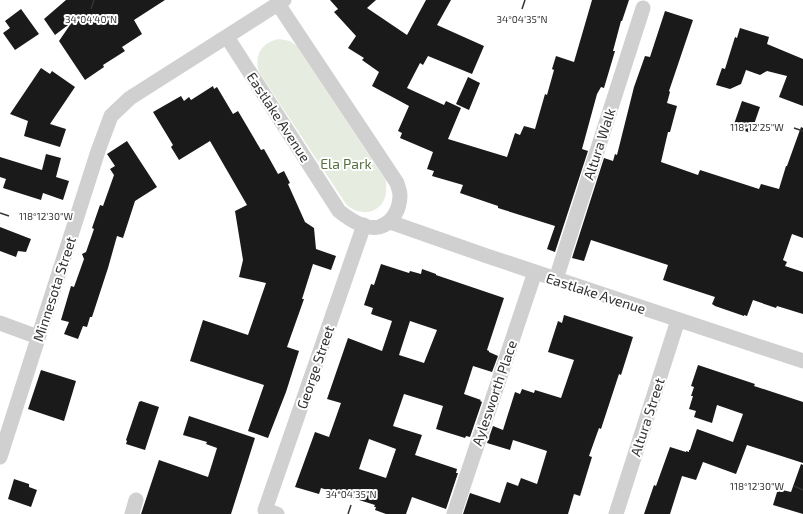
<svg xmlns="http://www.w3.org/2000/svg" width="803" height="514" viewBox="0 0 803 514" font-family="'Exo 2',sans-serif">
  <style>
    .green { fill: #e6ecdf }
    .building { fill: #1a1a1a; fill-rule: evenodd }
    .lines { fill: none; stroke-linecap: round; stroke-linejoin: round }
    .minor { stroke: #d0d0d0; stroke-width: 15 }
    .ticks { fill: none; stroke: #333; stroke-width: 1.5 }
    .labels { text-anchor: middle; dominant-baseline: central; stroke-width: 4; stroke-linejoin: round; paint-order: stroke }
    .street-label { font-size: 14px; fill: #333; stroke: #fff }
    .park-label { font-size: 14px; fill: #56703f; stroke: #fff }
    .ticks-label { font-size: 10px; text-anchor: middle; fill: #333; stroke: #fff; stroke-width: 4; stroke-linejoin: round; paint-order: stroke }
  </style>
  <rect width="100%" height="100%" fill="#fff"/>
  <!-- green -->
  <path class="green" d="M 279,39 L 290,41 L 297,46 L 386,181 C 386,187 387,194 384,200 C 376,216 357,215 346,204 L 259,72 C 254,55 261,43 279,39 Z"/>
  <!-- building -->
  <path class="building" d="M 66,0 L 165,0 L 134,20 L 142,34 L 122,47 L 125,51 L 103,65 L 104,67 L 85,80 L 59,41 L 72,22 L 55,35 L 44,19 Z
    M 330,0 L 376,0 L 367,8 L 407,35 L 426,0 L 451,0 L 437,25 L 484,46 L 472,74 L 428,56 L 423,65 L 420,63 L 407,88 L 444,105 L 446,101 L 461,108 L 448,139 L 507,157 L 515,133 L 520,135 L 524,126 L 535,129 L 545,94 L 547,95 L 554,70 L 552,69 L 556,56 L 574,62 L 592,0 L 629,0 L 622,21 L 621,21 L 613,51 L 615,51 L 604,88 L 601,87 L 597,94 L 582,149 L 588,151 L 555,252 L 547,249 L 555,226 L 498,208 L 498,206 L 460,193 L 463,185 L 432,176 L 434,171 L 427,169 L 433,152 L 400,138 L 402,133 L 398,131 L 409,106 L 372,86 L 379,72 L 362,60 L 364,58 L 348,48 L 356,36 L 334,12 L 338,9 Z
    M 21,9 L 39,34 L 15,50 L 3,33 L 10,28 L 5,21 Z
    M 665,11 L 693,20 L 669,91 L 670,92 L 667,103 L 677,106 L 670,132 L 668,132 L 661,162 L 698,175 L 700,170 L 759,189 L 761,184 L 779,189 L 786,166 L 787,166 L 801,127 L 803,128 L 803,238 L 792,234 L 783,260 L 787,262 L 785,266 L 803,272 L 803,314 L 777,306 L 776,308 L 753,300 L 747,316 L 744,315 L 744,316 L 715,306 L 712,304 L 715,297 L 663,280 L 668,265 L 591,240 L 584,261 L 572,258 L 604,158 L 613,161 L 615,154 L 617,155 L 634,87 L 645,56 L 650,57 Z
    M 740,28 L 769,37 L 767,44 L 803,59 L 803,106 L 779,97 L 787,76 L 767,71 L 760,75 L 746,70 L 741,84 L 730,89 L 716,85 L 722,68 L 725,69 L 735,37 L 737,38 Z
    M 41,68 L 50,74 L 52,71 L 75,87 L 50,124 L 66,129 L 60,147 L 24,136 L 28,121 L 10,114 Z
    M 468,77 L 480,83 L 469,110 L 456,104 Z
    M 213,86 L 214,89 L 217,87 L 233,114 L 238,111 L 261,150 L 264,149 L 278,174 L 284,171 L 290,183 L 288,184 L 305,222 L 314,228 L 316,249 L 336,256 L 331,270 L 313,264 L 302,299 L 304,299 L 287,347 L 299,351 L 286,392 L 268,438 L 248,431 L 264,385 L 190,361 L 203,320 L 248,335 L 266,283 L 239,277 L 243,260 L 235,211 L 247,205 L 210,141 L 179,160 L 171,147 L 173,145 L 153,112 L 181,96 L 184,101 L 189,97 L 191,100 Z
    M 742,101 L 760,107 L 751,133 L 733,127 Z
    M 127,141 L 157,187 L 135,201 L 123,238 L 117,236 L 108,268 L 92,317 L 90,317 L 87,327 L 83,326 L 78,339 L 64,334 L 69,322 L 61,320 L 71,286 L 74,287 L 84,259 L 82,254 L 86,252 L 94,229 L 92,228 L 100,205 L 103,206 L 114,175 L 110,169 L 115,166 L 107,154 Z
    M 46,154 L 61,158 L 56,177 L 69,181 L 63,200 L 43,193 L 41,200 L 3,188 L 6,179 L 0,177 L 0,157 L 42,170 Z
    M 0,227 L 31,239 L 26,252 L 18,251 L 16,257 L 0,251 Z
    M 381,264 L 409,273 L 410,271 L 421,274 L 422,269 L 436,274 L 436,275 L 504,298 L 487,350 L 489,351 L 489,352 L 498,356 L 492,372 L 473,366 L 464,394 L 481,400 L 480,401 L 482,402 L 470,437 L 466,436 L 465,438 L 436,429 L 443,406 L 404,394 L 393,426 L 422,435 L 415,455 L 457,469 L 456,473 L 458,473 L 446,509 L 412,497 L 406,514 L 386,514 L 375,510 L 376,507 L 374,507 L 375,505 L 321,488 L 319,494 L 295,487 L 315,432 L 329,437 L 341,403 L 327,399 L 348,338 L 382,351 L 392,321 L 371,314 L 373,308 L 364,305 L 371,284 L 374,285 ZM 410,321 L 437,330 L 424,363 L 399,355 ZM 369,439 L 396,449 L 386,478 L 359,469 Z
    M 564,315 L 633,337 L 621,375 L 619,374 L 601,429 L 599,428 L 589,456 L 592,457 L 580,496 L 574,494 L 568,514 L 463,514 L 470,493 L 500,503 L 507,482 L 518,486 L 521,478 L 537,484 L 547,451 L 513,440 L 510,450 L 487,443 L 493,426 L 503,430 L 515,392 L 520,394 L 522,389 L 534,393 L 535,390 L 561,398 L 574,360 L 548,352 L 558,321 L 562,323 Z
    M 698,365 L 755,384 L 754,386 L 803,402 L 803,463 L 747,445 L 736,474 L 703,462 L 696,480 L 682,476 L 670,514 L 644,514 L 654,485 L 656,486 L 670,447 L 686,452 L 686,451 L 689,452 L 689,450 L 690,450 L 697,429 L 733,442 L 743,414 L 717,405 L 712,423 L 694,417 L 696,411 L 689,409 L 693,396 L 691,396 L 694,387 L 691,386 Z
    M 41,370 L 76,381 L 64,421 L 28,409 Z
    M 141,401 L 159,407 L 145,450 L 126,444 L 127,441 L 126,440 L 139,402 Z
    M 189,416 L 255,438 L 231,514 L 141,514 L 159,460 L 208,477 L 217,448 L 206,444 L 207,442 L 183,435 Z
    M 801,464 L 803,465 L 803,514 L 773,505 L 778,489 L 791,492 Z
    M 14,479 L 29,484 L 29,487 L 37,490 L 31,507 L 8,499 Z"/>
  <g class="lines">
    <!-- minor -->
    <path class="minor" d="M 227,37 L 339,211 C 349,219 365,230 379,227 C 393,223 400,209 400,195 C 400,191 398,187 397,183 L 278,4
      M 390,222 L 487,256 L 803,361
      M 556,279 L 643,8
      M 0,323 L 38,337
      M 0,457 L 98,151 L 111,116 L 130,98 L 284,0
      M 132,514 L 136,500
      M 277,514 L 265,510 L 364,225
      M 454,514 L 535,272
      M 616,514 L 678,320"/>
  </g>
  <!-- ticks -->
  <path class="ticks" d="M 91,9 L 94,0M 522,9 L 525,0M 794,128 L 803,131M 0,213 L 9,216M 794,486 L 803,490M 348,514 L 351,505"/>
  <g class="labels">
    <!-- street labels -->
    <g class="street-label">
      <text transform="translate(279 117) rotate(57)">Eastlake Avenue</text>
      <text transform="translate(599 144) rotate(-72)">Altura Walk</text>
      <text transform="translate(54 289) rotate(-72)">Minnesota Street</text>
      <text transform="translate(596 293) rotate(18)">Eastlake Avenue</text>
      <text transform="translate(315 367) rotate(-71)">George Street</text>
      <text transform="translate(494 393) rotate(-71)">Aylesworth Place</text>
      <text transform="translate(647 417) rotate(-72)">Altura Street</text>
    </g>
    <!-- park labels -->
    <g class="park-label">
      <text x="346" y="163">Ela Park</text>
    </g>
  </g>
  <g class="ticks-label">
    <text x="91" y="23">34°04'40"N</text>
    <text x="522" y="23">34°04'35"N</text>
    <text x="757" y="131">118°12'25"W</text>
    <text x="46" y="220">118°12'30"W</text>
    <text x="757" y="490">118°12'30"W</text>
    <text x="351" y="498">34°04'35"N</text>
  </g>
</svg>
